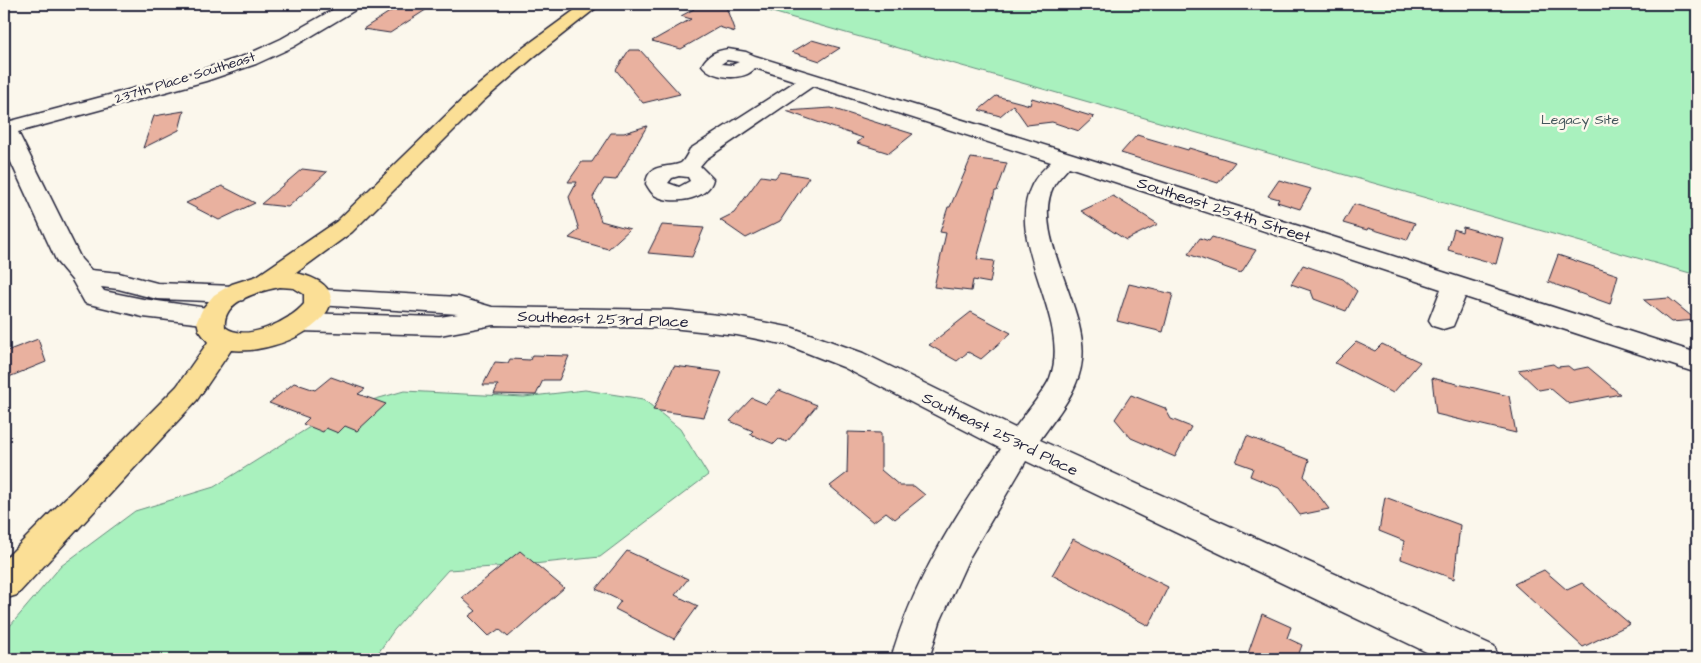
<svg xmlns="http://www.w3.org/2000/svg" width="1701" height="663" viewBox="0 0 1701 663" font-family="'Architects Daughter',sans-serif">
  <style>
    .green { fill: #a9f1be; stroke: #668a7c }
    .building { fill: #e9b19f; stroke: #22223b }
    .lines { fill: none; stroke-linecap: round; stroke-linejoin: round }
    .minor-casing { stroke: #22223b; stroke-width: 3 }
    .primary-casing { stroke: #22223b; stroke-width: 3 }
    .minor { fill: #fbf7ec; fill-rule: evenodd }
    .primary { fill: #fbdf96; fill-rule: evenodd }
    .labels { text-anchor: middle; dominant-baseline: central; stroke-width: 5; stroke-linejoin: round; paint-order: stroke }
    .far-street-label { font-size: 14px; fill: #22223b; stroke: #fbf7ec }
    .far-park-label { font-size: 14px; fill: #44565c; stroke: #fbf7ec }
    .street-label { font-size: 16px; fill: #22223b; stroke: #fbf7ec }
  </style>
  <rect width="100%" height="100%" fill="#fbf7ec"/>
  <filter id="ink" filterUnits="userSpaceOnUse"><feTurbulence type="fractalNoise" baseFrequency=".02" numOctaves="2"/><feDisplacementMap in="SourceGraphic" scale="10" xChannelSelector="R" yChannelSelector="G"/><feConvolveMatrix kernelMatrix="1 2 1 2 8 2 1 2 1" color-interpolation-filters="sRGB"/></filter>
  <g filter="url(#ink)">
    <!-- green -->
    <path class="green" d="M 744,4 L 1697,4 L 1697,275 Z
      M 585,390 L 643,399 L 680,429 L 708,475 L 600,557 L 524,565 L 448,570 L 394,630 L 374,659 L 4,659 L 4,633 L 61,566 L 135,511 L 214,487 L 337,410 L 404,391 L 524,397 Z"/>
    <!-- building -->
    <path class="building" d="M 402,4 L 435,4 L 390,33 L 363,29 Z
      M 725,4 L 735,32 L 719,27 L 681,49 L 652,41 L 691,19 L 681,16 L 694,9 L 694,6 Z
      M 812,40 L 840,48 L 820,61 L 792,52 Z
      M 629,50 L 640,50 L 680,94 L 643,103 L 616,70 Z
      M 996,96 L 1030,105 L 1032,98 L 1094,117 L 1079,131 L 1052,122 L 1027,125 L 1013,105 L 1000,116 L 979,110 Z
      M 831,108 L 881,124 L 913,134 L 889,153 L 857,143 L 863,138 L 786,111 Z
      M 184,111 L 179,130 L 143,148 L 154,116 Z
      M 647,126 L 616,180 L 604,179 L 593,197 L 601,221 L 630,229 L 608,249 L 569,238 L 579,230 L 569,197 L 577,182 L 568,182 L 582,162 L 592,162 L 611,133 L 624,133 Z
      M 1137,135 L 1188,150 L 1189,148 L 1235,162 L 1218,183 L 1121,153 Z
      M 971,158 L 1007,163 L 997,191 L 995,191 L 977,259 L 994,261 L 990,283 L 973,280 L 971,291 L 934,287 L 946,233 L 940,232 L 948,207 L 950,207 Z
      M 302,169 L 327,172 L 288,207 L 261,204 Z
      M 780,172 L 809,177 L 780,221 L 746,238 L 720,220 L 734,213 L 761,176 L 775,178 Z
      M 1279,180 L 1311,189 L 1300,209 L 1277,202 L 1279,199 L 1268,196 Z
      M 222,186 L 255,203 L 219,220 L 186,203 Z
      M 1113,196 L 1158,224 L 1126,240 L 1081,211 Z
      M 1354,204 L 1415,223 L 1407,240 L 1368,228 L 1367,230 L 1343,223 Z
      M 662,225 L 704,228 L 692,257 L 648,253 Z
      M 1463,227 L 1503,238 L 1496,264 L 1448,250 L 1454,229 L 1462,232 Z
      M 1212,237 L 1256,250 L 1241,273 L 1188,254 L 1200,238 L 1209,241 Z
      M 1558,255 L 1618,275 L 1610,304 L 1548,282 Z
      M 1303,265 L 1343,279 L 1357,291 L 1346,311 L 1314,299 L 1311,291 L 1291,284 Z
      M 1129,284 L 1173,294 L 1163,332 L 1117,321 Z
      M 1669,298 L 1696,320 L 1671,322 L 1644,300 Z
      M 971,312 L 1011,333 L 981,359 L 968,352 L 957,361 L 929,345 Z
      M 38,339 L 46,362 L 4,379 L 4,352 Z
      M 1356,342 L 1375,351 L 1382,344 L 1420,362 L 1393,393 L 1335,363 Z
      M 532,355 L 569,356 L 559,380 L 543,380 L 536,395 L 494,394 L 498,385 L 483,385 L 495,362 L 508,363 L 510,359 L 530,360 Z
      M 1553,364 L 1557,367 L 1568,366 L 1573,370 L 1588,367 L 1620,394 L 1569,404 L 1550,388 L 1539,390 L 1518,370 Z
      M 674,366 L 722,372 L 704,417 L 653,410 Z
      M 331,377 L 365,389 L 358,394 L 386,404 L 357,431 L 345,426 L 338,433 L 326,428 L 323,432 L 303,424 L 309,418 L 269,403 L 294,383 L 315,390 Z
      M 1432,378 L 1509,396 L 1516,433 L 1436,414 Z
      M 779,390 L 817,405 L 787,442 L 779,439 L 774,444 L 750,434 L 753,431 L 730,421 L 752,398 L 766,404 Z
      M 1131,395 L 1165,408 L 1171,419 L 1191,427 L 1175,457 L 1131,438 L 1115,419 Z
      M 848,432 L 881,433 L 881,470 L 900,486 L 914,486 L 925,495 L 895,519 L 886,512 L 873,522 L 830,486 L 847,473 Z
      M 1247,436 L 1309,460 L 1304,476 L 1329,509 L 1300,515 L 1279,488 L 1250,476 L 1253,468 L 1236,462 Z
      M 1385,497 L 1460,525 L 1454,579 L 1401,559 L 1404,541 L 1379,531 Z
      M 1073,539 L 1168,587 L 1149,626 L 1052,575 Z
      M 520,551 L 564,588 L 508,637 L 499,629 L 489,636 L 469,616 L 476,611 L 462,598 Z
      M 627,551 L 688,579 L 675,595 L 698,606 L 674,639 L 615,609 L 621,601 L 596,589 Z
      M 1544,570 L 1567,590 L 1582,583 L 1630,624 L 1583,647 L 1514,584 Z
      M 1262,614 L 1291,627 L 1287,638 L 1302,645 L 1297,659 L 1246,659 Z"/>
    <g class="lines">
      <!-- minor casing -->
      <g class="minor-casing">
        <path id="minor" d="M 343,4 L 362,4 L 360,7 L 293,47 L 256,64 L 206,81 L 18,132 L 81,259 L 91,270 L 119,273 L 157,283 L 234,286 L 243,288 L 247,294 L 243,300 L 234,302 L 157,299 L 118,289 L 101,287 L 104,291 L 143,299 L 222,310 L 225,316 L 222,322 L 212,325 L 143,317 L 85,303 L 72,280 L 57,262 L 4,147 L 4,119 L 11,121 L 192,73 L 244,56 L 281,39 Z
          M 728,49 L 746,52 L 755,56 L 1073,154 L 1697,353 L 1697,373 L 1465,297 L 1453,326 L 1443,329 L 1433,326 L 1429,320 L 1441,289 L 1069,167 C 1064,173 1058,179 1054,185 C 1029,233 1089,309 1082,360 C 1079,391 1057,415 1040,440 L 1494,646 L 1499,659 L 1441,659 L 1026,461 L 969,558 L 940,622 L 929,659 L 891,659 C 912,583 956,514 1001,449 L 843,367 L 787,345 L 737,335 L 671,328 L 493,325 L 440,335 L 300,331 L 290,328 L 286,322 L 290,316 L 300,313 L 440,317 L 458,314 L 318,305 L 309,303 L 305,297 L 309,291 L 318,289 L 458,297 L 492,307 L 671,310 L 737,317 L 793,328 L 863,353 L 1015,428 C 1024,415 1044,392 1050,378 C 1073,319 1003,243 1032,185 C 1036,176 1044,169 1051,162 L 813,86 L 706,159 L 700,166 L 713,179 C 709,201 668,206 653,194 C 650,191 648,187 646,184 C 648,162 668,169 681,163 C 684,161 688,153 690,149 L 796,81 L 755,68 C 744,82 712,79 702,65 C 708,54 716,51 728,49 ZM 727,60 L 739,62 L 732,65 L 721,64 ZM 679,176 L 688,177 L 690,181 L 679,187 L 668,183 L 672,178 Z"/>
      </g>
      <!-- primary casing -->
      <g class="primary-casing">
        <path id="primary" d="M 583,4 L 601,4 L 535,56 L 483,101 L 352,232 L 296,273 C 347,284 337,315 298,336 C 278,346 253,352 231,350 L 197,400 L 17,595 L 4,599 L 4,560 L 177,386 L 208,342 L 199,330 L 197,321 L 203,308 L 214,295 L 232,284 L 257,276 L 336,222 L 469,93 L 523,48 ZM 280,287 L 294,288 L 304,294 L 304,304 C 290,321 245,343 225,327 C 222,300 260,291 280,287 Z"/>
      </g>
      <!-- minor -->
      <use href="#minor" class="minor"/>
      <!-- primary -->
      <use href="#primary" class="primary"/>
    </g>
  </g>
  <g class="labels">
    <!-- far-street labels -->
    <g class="far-street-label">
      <text transform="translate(185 78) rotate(-17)">237th Place Southeast</text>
    </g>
    <!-- far-park labels -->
    <g class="far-park-label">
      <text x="1580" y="120">Legacy Site</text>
    </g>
    <!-- street labels -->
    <g class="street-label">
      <text transform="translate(1224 210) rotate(18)">Southeast 254th Street</text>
      <text transform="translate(603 319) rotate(2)">Southeast 253rd Place</text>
      <text transform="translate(1000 434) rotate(26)">Southeast 253rd Place</text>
    </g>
  </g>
  <!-- margin -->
  <rect width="1701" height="663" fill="none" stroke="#fbf7ec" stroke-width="20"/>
  <rect x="10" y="10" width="1681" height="643" fill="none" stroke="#22223b" stroke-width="2" filter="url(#ink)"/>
</svg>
